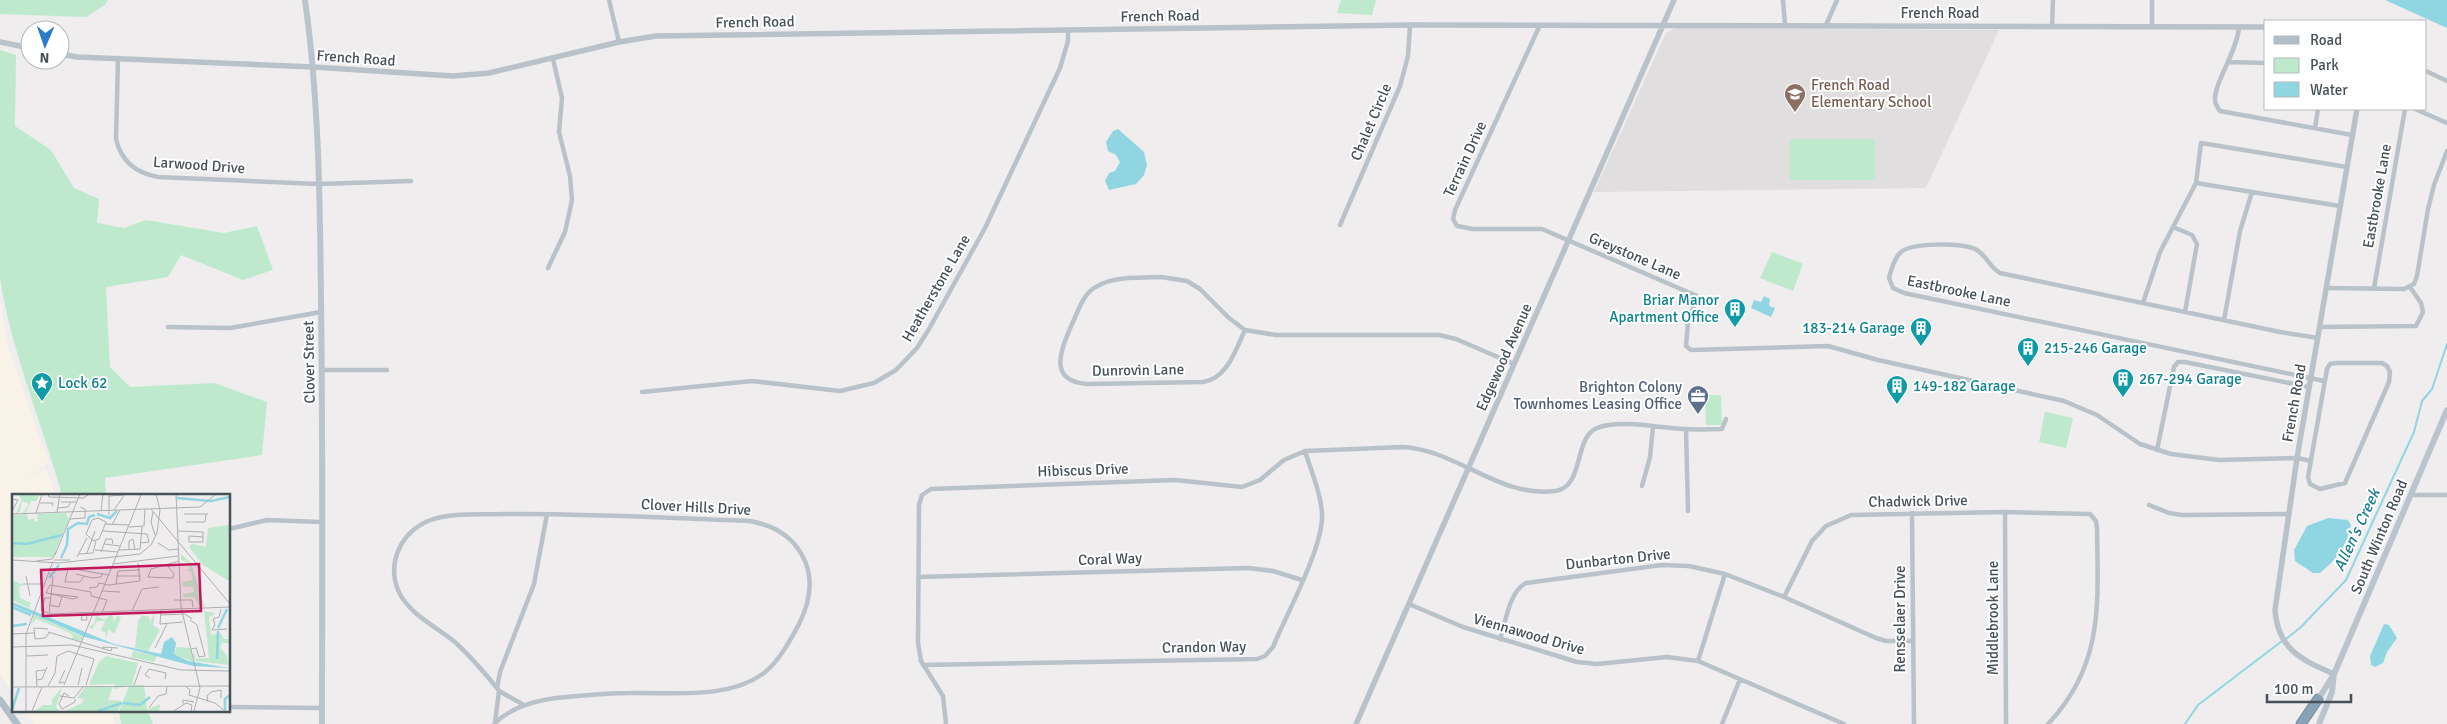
<svg xmlns="http://www.w3.org/2000/svg" width="2447" height="724" viewBox="0 0 2447 724" font-family="Signika,sans-serif">
  <style>
    .commercial { fill: #f9f3e7 }
    .education { fill: #e0dede }
    .green { fill: #bfe9cc }
    .water { fill: #90d6e2 }
    .lines { fill: none; stroke-linecap: round; stroke-linejoin: round }
    .stream { stroke: #90d6e2; stroke-width: 2 }
    .motorway-casing { stroke: #748da2; stroke-width: 11 }
    .minor { stroke: #b9c2c8; stroke-width: 4.5 }
    .tertiary { stroke: #b9c2c8; stroke-width: 5.5 }
    .secondary { stroke: #bac4cd; stroke-width: 6 }
    .primary { stroke: #afbec9; stroke-width: 7 }
    .motorway { stroke: #89a2b7; stroke-width: 9 }
    .labels { text-anchor: middle; dominant-baseline: central; stroke-width: 4; stroke-linejoin: round; paint-order: stroke }
    .street-label { font-size: 15px; fill: #475158; stroke: #fff }
    .education-label { font-size: 15px; fill: #785e54; stroke: #fff; text-anchor: start }
    .culture-label { font-size: 15px; fill: #0d838f; stroke: #fff; text-anchor: start }
    .service-label { font-size: 15px; fill: #4e5e75; stroke: #fff; text-anchor: end }
    .water-label { font-size: 16px; font-style: italic; fill: #1a7f90; stroke: #fff }
    .inset-river { fill: none; stroke: #90d6e2; stroke-width: 2.5 }
    .inset-road { fill: none; stroke: #acafb1; stroke-width: 1 }
    .view { fill: #c2185b; fill-opacity: 0.15; stroke: #c2185b; stroke-width: 2.5 }
    .inset-edge { fill: none; stroke: #475158; stroke-width: 2.5 }
  </style>
  <rect width="100%" height="100%" fill="#efeded"/>
  <!-- commercial -->
  <path class="commercial" d="M 0,298 L 8,347 L 49,463 L 14,487 L 46,467 L 55,495 L 14,495 L 14,695 L 0,674 Z
    M 25,710 L 111,710 L 115,724 L 34,724 Z"/>
  <!-- education -->
  <path class="education" d="M 1676,28 L 1999,30 L 1926,188 L 1594,192 L 1664,37 L 1667,32 Z"/>
  <!-- green -->
  <path class="green" d="M 0,0 L 108,0 L 106,4 L 86,17 L 0,14 Z
    M 1341,0 L 1376,0 L 1372,15 L 1337,13 Z
    M 0,50 L 16,55 L 15,126 L 51,150 L 74,188 L 99,199 L 97,223 L 124,228 L 146,220 L 224,233 L 257,226 L 273,270 L 243,280 L 181,255 L 168,277 L 106,287 L 110,367 L 130,387 L 214,383 L 267,402 L 262,455 L 105,478 L 106,495 L 62,495 C 42,423 12,353 0,279 Z
    M 1790,139 L 1875,139 L 1875,180 L 1790,180 Z
    M 1772,252 L 1803,264 L 1793,291 L 1760,278 Z
    M 1705,395 L 1721,395 L 1722,425 L 1706,425 Z
    M 2045,412 L 2073,418 L 2066,448 L 2039,442 Z
    M 119,710 L 147,710 L 153,724 L 121,724 Z"/>
  <!-- water -->
  <path class="water" d="M 2385,0 L 2447,0 L 2447,28 Z
    M 1118,129 L 1144,152 L 1147,165 L 1144,175 L 1136,184 L 1109,190 L 1105,181 L 1109,173 L 1115,171 L 1120,162 L 1116,155 L 1108,151 L 1106,142 L 1113,131 Z
    M 1764,296 L 1770,299 L 1769,306 L 1775,308 L 1771,317 L 1751,308 L 1754,300 L 1761,302 Z
    M 2328,518 L 2348,520 L 2351,525 C 2347,546 2336,560 2320,573 L 2313,573 L 2295,561 L 2294,550 L 2307,526 Z
    M 2384,624 L 2389,625 L 2397,638 L 2387,652 L 2383,663 L 2375,667 L 2371,665 L 2370,656 Z"/>
  <g class="lines">
    <!-- stream -->
    <path class="stream" d="M 2286,639 L 2301,627 L 2346,580 L 2414,432 L 2422,401 L 2432,389 L 2447,344
      M 2185,724 L 2198,705 L 2282,641"/>
    <!-- motorway casing -->
    <g class="motorway-casing">
      <path id="motorway" d="M 2301,724 L 2318,699"/>
    </g>
    <!-- minor -->
    <path class="minor" d="M 609,0 L 619,42
      M 1783,0 L 1785,25
      M 1540,25 L 1455,210 L 1453,219 L 1457,226 L 1473,229 L 1542,229 L 1697,296 L 1688,322 L 1686,346 L 1691,350 L 1828,346 L 1878,360 L 2064,401 L 2097,415 L 2140,444 L 2171,454 L 2219,460 L 2297,458 L 2311,461
      M 1826,25 L 1837,0
      M 2052,26 L 2053,0
      M 2152,27 L 2152,0
      M 2239,27 C 2237,52 2214,83 2215,100 C 2215,104 2217,107 2220,111 L 2352,135
      M 118,58 L 116,139 C 121,161 136,173 158,177 L 319,184 L 411,181
      M 2229,62 L 2266,63
      M 2426,71 L 2447,81
      M 2415,109 L 2447,123
      M 2315,128 L 2318,109
      M 2196,183 L 2340,206
      M 1340,225 L 1400,86 L 1408,56 L 1410,25
      M 2173,227 L 2192,235 L 2197,244 L 2185,312
      M 548,268 L 565,232 L 572,200 L 570,176 L 559,132 L 562,98 L 553,59
      M 1128,278 L 1161,277 L 1187,281 L 1200,289 L 1229,318 L 1245,330 C 1236,349 1227,379 1203,382 L 1087,384 C 1046,381 1062,348 1072,324 C 1078,312 1082,296 1094,288 C 1104,281 1116,279 1128,278 Z
      M 2326,288 L 2404,289 L 2414,284 L 2417,276 L 2428,209 L 2434,185 L 2447,151
      M 2374,288 L 2405,109
      M 2143,303 L 2160,252 L 2196,183 L 2201,143 L 2347,167
      M 2224,320 L 2240,231 L 2252,192
      M 168,327 L 230,328 L 321,312
      M 2320,327 L 2416,326 L 2423,312 L 2421,303 L 2410,287
      M 1245,330 L 1276,335 L 1439,335 L 1456,339 L 1514,364
      M 2318,338 L 2280,332 L 2000,273 C 1989,267 1987,255 1975,249 C 1961,243 1910,242 1900,253 C 1894,259 1891,270 1889,278 L 1893,288 L 1904,293 L 2324,381
      M 2336,363 L 2382,363 L 2387,366 L 2390,372 L 2389,382 L 2345,483 L 2320,489 L 2310,484 L 2308,477 L 2327,369 L 2330,364 Z
      M 322,370 L 387,370
      M 642,392 L 752,381 L 840,391 L 874,383 L 896,370 L 917,348 L 929,329 L 985,228 L 1060,68 L 1068,41 L 1068,30
      M 1686,429 L 1688,511
      M 2157,450 L 2174,367 L 2178,362 L 2185,362 L 2309,387
      M 1642,486 L 1650,457 L 1653,427
      M 2411,495 L 2447,495
      M 2149,505 L 2169,513 L 2182,515 L 2288,514
      M 2005,512 L 2006,724
      M 1912,513 L 1914,724
      M 229,529 L 267,520 L 322,522
      M 918,577 L 1248,568 L 1273,571 L 1302,580
      M 1784,597 L 1812,541 L 1826,526 L 1851,515 L 2005,512 L 2090,514 L 2096,521 L 2097,529 C 2098,603 2104,665 2048,724
      M 1409,604 L 1463,627 L 1577,662 L 1597,664 L 1667,657 L 1698,661 L 1844,724
      M 1500,639 C 1506,621 1509,592 1526,583 L 1662,565 L 1689,566 L 1725,574 L 1784,597 L 1876,638 L 1886,641 L 1913,641
      M 1698,661 L 1725,574
      M 923,665 L 1257,659 L 1265,656 L 1273,647 C 1286,615 1324,546 1322,514 C 1321,493 1311,471 1305,451
      M 497,688 L 500,672 L 534,584 L 547,514
      M 499,691 L 524,705
      M 229,707 L 322,708
      M 494,724 C 513,705 540,699 567,697 C 588,695 609,693 631,693 C 674,692 727,700 764,673 C 779,661 790,641 799,624 C 810,602 815,578 802,555 C 791,535 772,525 750,521 C 668,518 586,513 504,514 C 479,515 451,512 428,521 C 401,533 387,562 398,590 C 408,614 437,627 456,643 C 471,657 484,672 497,688 L 499,691 L 495,723
      M 946,724 L 943,696 L 921,661 L 918,643 L 919,505 L 922,495 L 931,489 L 1175,480 L 1242,487 L 1260,480 L 1284,460 L 1305,451 L 1403,447 C 1457,450 1499,498 1555,491 C 1585,487 1573,438 1597,428 C 1619,419 1661,428 1684,429 C 1697,430 1710,429 1722,429 L 1726,419
      M 1722,724 L 1740,679"/>
    <!-- tertiary -->
    <path class="tertiary" d="M 0,42 L 30,48
      M 60,54 L 77,57 L 313,67 L 453,76 L 489,73 L 619,42 L 656,36 L 1410,25 L 2266,27
      M 2334,674 C 2302,660 2278,650 2275,610 L 2297,458 L 2357,109
      M 1356,724 L 1674,0"/>
    <!-- secondary -->
    <path class="secondary" d="M 305,0 C 319,100 320,200 321,301 C 323,442 322,583 322,724
      M 2316,703 L 2334,674 L 2447,410
      M 2319,724 L 2332,692 L 2334,674"/>
    <!-- primary -->
    <path class="primary" d="M 0,700 L 17,724"/>
    <!-- motorway -->
    <use href="#motorway" class="motorway"/>
  </g>
  <!-- icons -->
  <defs>
    <g id="school-pin" transform="scale(1.125)"><path d="M0 17L-7.5 6A9.5 9.5 0 1 1 7.5 6Z" fill="#8d6e63" stroke="#fff"/><path d="M0-5L7-2L0 1L-7-2ZM-4 1L0 2.5L4 1V4Q0 6-4 4Z" fill="#fff"/></g>
    <g id="building-pin" transform="scale(1.125)"><path d="M0 17L-7.5 6A9.5 9.5 0 1 1 7.5 6Z" fill="#0f9aa8" stroke="#fff"/><path d="M-4-6H4V6H1V3H-1V6H-4ZM-2.5-4.3h1.7v1.8h-1.7ZM.8-4.3h1.7v1.8H.8ZM-2.5-1h1.7V.8h-1.7ZM.8-1h1.7V.8H.8Z" fill="#fff"/></g>
    <g id="sight-pin" transform="scale(1.125)"><path d="M0 17L-7.5 6A9.5 9.5 0 1 1 7.5 6Z" fill="#0f9aa8" stroke="#fff"/><path d="M0-6L1.8-2.2L6-1.7L2.9 1.2L3.7 5.4L0 3.3L-3.7 5.4L-2.9 1.2L-6-1.7L-1.8-2.2Z" fill="#fff"/></g>
    <g id="office-pin" transform="scale(1.125)"><path d="M0 17L-7.5 6A9.5 9.5 0 1 1 7.5 6Z" fill="#5c6f8a" stroke="#fff"/><path d="M-6-3h4V-5.5h4V-3h4V5H-6ZM-1-4.5V-3h2v-1.5ZM-6 0V1H6V0Z" fill="#fff"/></g>
  </defs>
  <g fill-rule="evenodd">
    <use href="#school-pin" x="1795" y="94"/>
    <use href="#building-pin" x="1735" y="309"/>
    <use href="#building-pin" x="1921" y="328"/>
    <use href="#building-pin" x="2028" y="348"/>
    <use href="#building-pin" x="2123" y="379"/>
    <use href="#sight-pin" x="42" y="383"/>
    <use href="#building-pin" x="1897" y="386"/>
    <use href="#office-pin" x="1698" y="396"/>
  </g>
  <g class="labels">
    <!-- street labels -->
    <g class="street-label">
      <text x="1940" y="13">French Road</text>
      <text transform="translate(1160 16) rotate(-1)">French Road</text>
      <text transform="translate(755 22) rotate(-1)">French Road</text>
      <text transform="translate(356 58) rotate(4)">French Road</text>
      <text transform="translate(1371 122) rotate(-67)">Chalet Circle</text>
      <text transform="translate(1465 159) rotate(-65)">Terrain Drive</text>
      <text transform="translate(199 165) rotate(4)">Larwood Drive</text>
      <text transform="translate(2377 196) rotate(-80)">Eastbrooke Lane</text>
      <text transform="translate(1635 256) rotate(23)">Greystone Lane</text>
      <text transform="translate(936 288) rotate(-60)">Heatherstone Lane</text>
      <text transform="translate(1959 291) rotate(12)">Eastbrooke Lane</text>
      <text transform="translate(1504 357) rotate(-66)">Edgewood Avenue</text>
      <text transform="translate(309 362) rotate(-91)">Clover Street</text>
      <text transform="translate(1138 370) rotate(-1)">Dunrovin Lane</text>
      <text transform="translate(2294 403) rotate(-80)">French Road</text>
      <text transform="translate(1083 470) rotate(-2)">Hibiscus Drive</text>
      <text transform="translate(1918 501) rotate(-1)">Chadwick Drive</text>
      <text transform="translate(696 507) rotate(3)">Clover Hills Drive</text>
      <text transform="translate(2379 537) rotate(-67)">South Winton Road</text>
      <text transform="translate(1110 559) rotate(-2)">Coral Way</text>
      <text transform="translate(1618 559) rotate(-6)">Dunbarton Drive</text>
      <text transform="translate(1993 618) rotate(-90)">Middlebrook Lane</text>
      <text transform="translate(1900 619) rotate(-90)">Rensselaer Drive</text>
      <text transform="translate(1529 634) rotate(16)">Viennawood Drive</text>
      <text transform="translate(1204 647) rotate(-1)">Crandon Way</text>
    </g>
    <!-- education labels -->
    <g class="education-label">
      <text x="1811" y="85">French Road<tspan x="1811" dy="17">Elementary School</tspan></text>
    </g>
    <!-- culture labels -->
    <g class="culture-label">
      <text x="1719" y="300" text-anchor="end">Briar Manor<tspan x="1719" dy="17">Apartment Office</tspan></text>
      <text x="1905" y="328" text-anchor="end">183-214 Garage</text>
      <text x="2044" y="348">215-246 Garage</text>
      <text x="2139" y="379">267-294 Garage</text>
      <text x="58" y="383">Lock 62</text>
      <text x="1913" y="386">149-182 Garage</text>
    </g>
    <!-- service labels -->
    <g class="service-label">
      <text x="1682" y="387">Brighton Colony<tspan x="1682" dy="17">Townhomes Leasing Office</tspan></text>
    </g>
    <!-- water labels -->
    <g class="water-label">
      <text transform="translate(2357 530) rotate(-65)">Allen's Creek</text>
    </g>
  </g>
  <!-- overview -->
  <g transform="translate(12 494)">
    <rect width="218" height="218" fill="#efeded"/>
    <path d="M 5,0 L 27,0 L 25,7 L 19,7 L 14,19 L 11,19 L 17,10 L 10,7 L 8,18 L 4,19 L 10,5 ZM 54,19 L 57,25 L 41,63 L 0,63 L 0,21 L 15,20 L 16,26 L 22,24 L 23,28 L 26,27 L 25,20 ZM 217,26 L 217,87 L 191,71 L 177,53 L 180,50 L 194,53 L 196,34 L 217,31 ZM 169,60 L 179,69 L 193,113 L 188,113 L 182,103 L 172,103 L 171,100 L 182,98 L 181,93 L 171,92 L 171,88 L 181,86 L 179,78 L 175,76 L 178,74 L 177,69 L 169,66 ZM 0,86 L 12,91 L 7,93 L 8,104 L 19,109 L 17,114 L 0,106 ZM 192,117 L 204,119 L 197,123 L 199,141 L 208,139 L 212,145 L 217,145 L 217,149 L 210,149 L 208,154 L 214,160 L 217,171 L 184,167 L 181,163 L 182,157 L 184,165 L 197,164 ZM 100,119 L 102,128 L 105,122 L 109,123 L 102,140 L 97,135 L 93,146 L 94,139 L 89,136 L 93,127 L 85,127 L 80,135 L 77,133 L 82,130 L 84,122 L 93,126 ZM 143,119 L 141,131 L 148,136 L 136,157 L 123,154 L 126,127 L 130,121 L 137,123 L 138,128 ZM 22,121 L 56,136 L 71,143 L 69,147 L 60,145 L 61,141 L 52,136 L 24,125 L 19,130 ZM 165,153 L 178,154 L 181,168 L 162,160 ZM 121,157 L 145,162 L 142,168 L 119,163 ZM 94,162 L 126,169 L 120,191 L 132,191 L 135,216 L 148,210 L 147,217 L 107,217 L 117,192 L 102,195 L 102,190 L 77,191 L 87,168 ZM 74,192 L 101,192 L 96,206 L 110,207 L 106,217 L 53,217 L 70,209 L 72,205 L 65,204 ZM 50,194 L 44,213 L 47,217 L 23,217 L 31,211 L 40,211 L 40,205 Z" fill="#bfe9cc"/>
    <path d="M 0,108 L 102,150 L 149,160 L 152,148 L 160,143 L 164,149 L 162,160 L 176,167 L 217,174 L 181,172 L 73,143 L 0,111 Z" fill="#90d6e2"/>
    <path class="inset-river" d="M 165,4 L 199,7 L 218,3M 85,20 L 98,24 L 105,17M 0,49 L 15,50 L 50,41M 49,64 L 55,51 L 56,35 L 66,29 L 75,30 L 77,23 L 83,21M 37,84 L 47,71M 0,113 L 19,121M 0,132 L 15,130M 206,134 L 215,115M 205,165 L 206,137M 111,209 L 128,211 L 138,203M 0,216 L 7,194M 213,216 L 213,205 L 218,201M 86,217 L 110,209"/>
    <path class="inset-road" d="M 36,0 L 37,3 L 71,4 L 78,0M 97,0 L 97,21M 164,0 L 169,113 L 188,194 L 182,217M 97,2 L 112,1M 0,5 L 6,6 L 0,17M 49,8 L 65,8M 28,9 L 41,9 L 40,12M 46,14 L 56,13 L 59,8M 139,15 L 218,110M 102,16 L 113,0M 89,17 L 91,0M 45,18 L 48,0M 141,18 L 139,28 L 143,41M 24,19 L 30,0M 0,20 L 188,13 L 204,0M 172,20 L 196,20M 86,24 L 94,28 L 87,45 L 81,47 L 74,40 L 80,26 ZM 58,25 L 73,24 L 73,15 L 68,13M 174,28 L 193,28 L 194,20M 93,30 L 117,31M 100,31 L 108,16M 117,33 L 132,32 L 133,15M 91,37 L 135,40 L 137,48 L 128,49M 166,37 L 191,38 L 191,48 L 177,48 L 177,42 L 191,43M 146,49 L 157,56 L 166,55M 92,50 L 108,52M 83,56 L 106,58M 107,56 L 128,55 L 130,33M 117,56 L 117,47 L 121,45 L 123,56M 89,58 L 94,45 L 100,45 L 101,50M 75,59 L 83,37M 67,60 L 81,59 L 84,47M 43,61 L 68,0M 65,63 L 75,44M 0,66 L 47,69 L 128,60 L 139,51 L 145,39 L 148,16 L 144,0M 42,66 L 58,66M 24,67 L 40,65 L 44,58M 101,70 L 166,62M 155,71 L 162,80 L 161,84 L 136,83 L 139,75 L 167,67M 37,79 L 41,83 L 37,120 L 218,113M 64,80 L 80,84 L 89,83 L 91,79M 14,82 L 18,102M 72,82 L 68,88 L 53,88 L 56,74 L 97,81M 104,82 L 129,82M 11,90 L 32,90M 104,90 L 106,77 L 128,76M 77,94 L 85,93 L 87,89 L 97,91 L 128,87 L 126,69M 90,97 L 108,98M 39,100 L 61,105 L 66,103 L 34,99 L 38,91 L 79,98 L 79,102 L 95,106 L 90,119M 162,106 L 180,106 L 181,113M 37,111 L 47,113 L 50,102M 209,115 L 207,123 L 201,125 L 203,130 L 200,136 L 215,135M 149,116 L 148,130 L 171,128M 120,117 L 130,95 L 147,93M 36,119 L 29,116 L 33,104 L 38,104M 71,119 L 69,126 L 75,126 L 74,119M 149,121 L 173,120 L 180,125M 178,126 L 185,131 L 193,162 L 187,163 L 184,154 L 179,155M 36,135 L 22,134 L 23,145 L 33,144 L 38,138M 36,138 L 99,157 L 100,154M 0,140 L 23,139M 0,153 L 60,151 L 169,176 L 218,177M 90,153 L 106,154M 143,154 L 155,130M 14,162 L 36,161M 138,184 L 133,181 L 137,175 L 154,179 L 153,185M 25,186 L 30,185 L 35,173M 52,188 L 47,189 L 53,176M 52,191 L 129,1M 66,191 L 70,174M 122,191 L 129,172M 25,192 L 24,177 L 33,176M 36,192 L 43,179 L 45,162 L 56,157 L 82,165 L 74,191M 0,193 L 218,192M 174,193 L 178,196 L 177,201 L 203,209 L 213,217M 48,202 L 62,204 L 71,193M 196,208 L 195,202 L 199,198 L 209,196 L 209,204M 171,210 L 171,206 L 182,208 L 179,207M 137,214 L 146,202 L 154,200 L 155,192M 50,215 L 47,210 L 52,199 L 57,202M 50,215 L 63,208 L 63,205M 14,217 L 14,140 L 41,67M 20,217 L 30,193M 162,217 L 174,209 L 180,211 L 179,217"/>
    <path class="view" d="M 187,70 L 189,117 L 31,122 L 29,76 Z"/>
    <rect width="218" height="218" class="inset-edge"/>
  </g>
  <!-- legend -->
  <rect x="2264" y="20" width="162" height="90" fill="#ffffff" stroke="#b5b9bc"/>
  <rect x="2274" y="36" width="25" height="8" fill="#afbec9" stroke="#b5b9bc"/>
  <text x="2310" y="45" font-size="15" fill="#475158">Road</text>
  <rect x="2274" y="58" width="25" height="15" fill="#bfe9cc" stroke="#b5b9bc"/>
  <text x="2310" y="70" font-size="15" fill="#475158">Park</text>
  <rect x="2274" y="82" width="25" height="15" fill="#90d6e2" stroke="#b5b9bc"/>
  <text x="2310" y="95" font-size="15" fill="#475158">Water</text>
  <!-- north arrow -->
  <g transform="translate(45 45) rotate(182)"><circle r="24" fill="#ffffff" stroke="#b5b9bc"/>
  <path d="M0-4L9 19L0 12L-9 19Z" fill="#2b7bcb"/>
  <text y="-8" font-size="14" font-weight="bold" text-anchor="middle" fill="#475158">N</text>
  </g>
  <!-- scale -->
  <path d="M2267 694v8h84v-8" fill="none" stroke="#475158" stroke-width="2.5"/>
  <text x="2274" y="694" font-size="15" fill="#475158" stroke="#ffffff" stroke-width="4" paint-order="stroke">100 m</text>
</svg>
